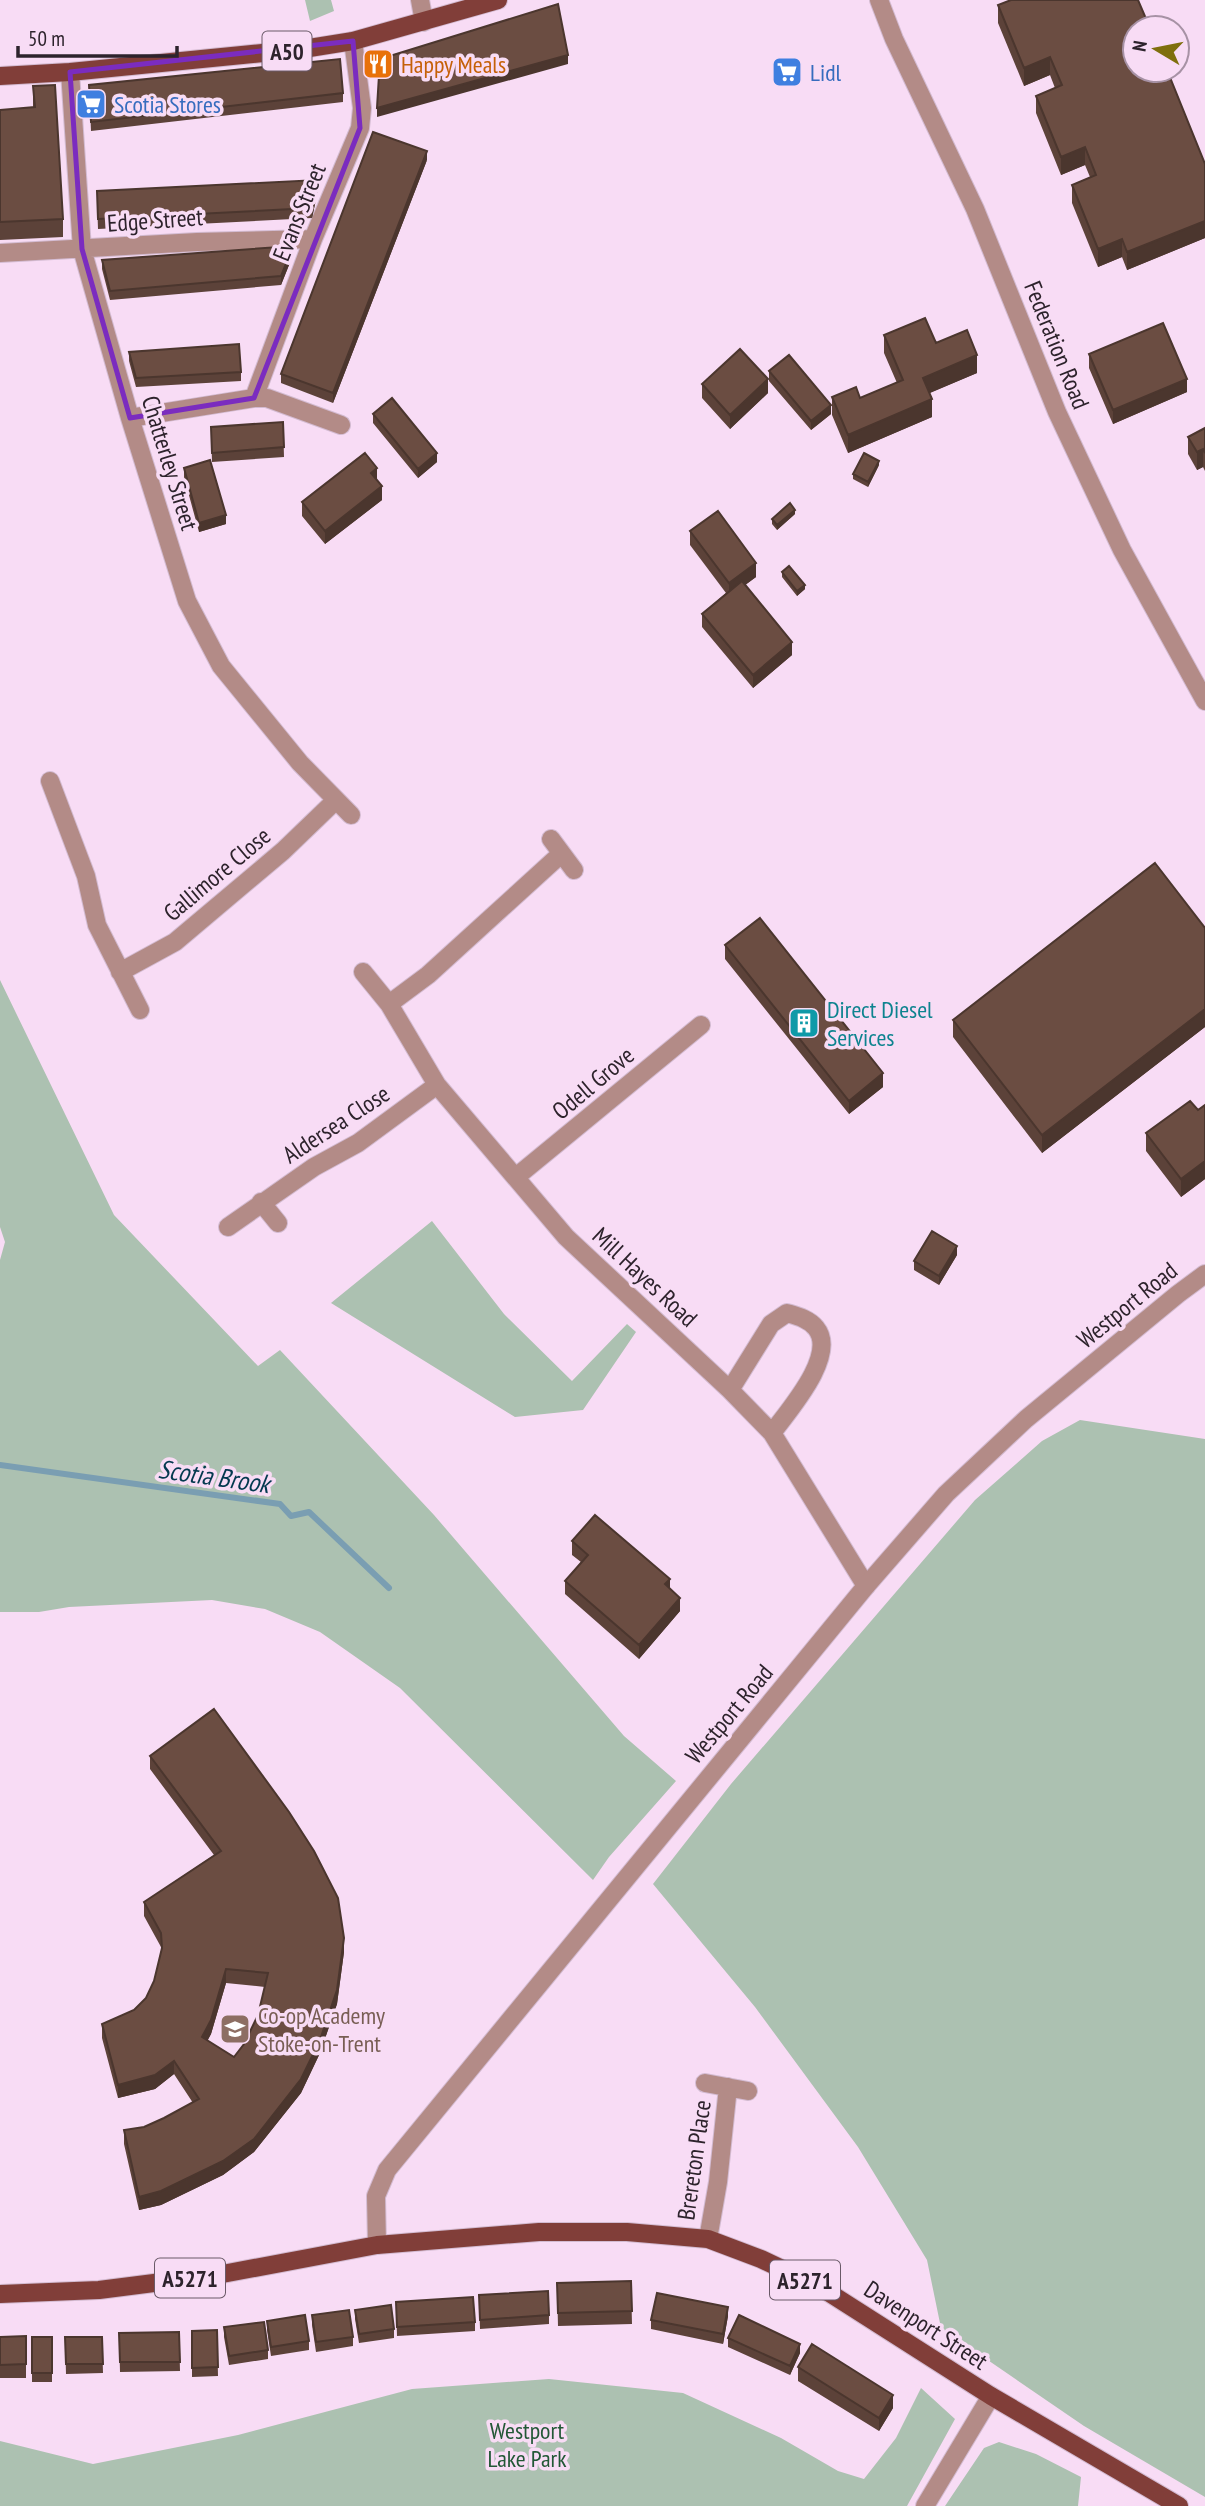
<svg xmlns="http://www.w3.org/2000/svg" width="1205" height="2506" viewBox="0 0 1205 2506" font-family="'PT Sans Narrow',sans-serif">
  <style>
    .green { fill: #acc1b1 }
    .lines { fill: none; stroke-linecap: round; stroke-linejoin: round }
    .stream { stroke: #7a9eb2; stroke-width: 6 }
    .minor-casing { stroke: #d3bbd1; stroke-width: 20 }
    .tertiary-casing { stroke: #d3bbd1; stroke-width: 20 }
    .primary-casing { stroke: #d3bbd1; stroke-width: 20 }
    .minor { stroke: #b38b87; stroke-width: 18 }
    .tertiary { stroke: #b38b87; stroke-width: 18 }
    .primary { stroke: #813e39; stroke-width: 18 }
    .wall { fill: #5c4239; fill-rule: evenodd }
    .shaded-wall { fill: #4b362e }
    .building { fill: #6b4d42; stroke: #4b362e; stroke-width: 2; fill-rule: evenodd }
    .marked { fill: none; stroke: #7b2cbf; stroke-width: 5; stroke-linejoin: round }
    .labels { text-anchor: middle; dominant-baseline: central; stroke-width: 7; stroke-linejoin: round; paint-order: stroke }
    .shield { fill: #f8dcf5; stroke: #6a5a68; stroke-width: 2 }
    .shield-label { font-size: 23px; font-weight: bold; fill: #2d232c }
    .food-label { font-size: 24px; fill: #c56008; stroke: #f8dcf5; text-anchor: start }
    .shop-label { font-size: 24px; fill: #366cbe; stroke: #f8dcf5; text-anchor: start }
    .street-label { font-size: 24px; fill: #2d232c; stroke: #f8dcf5 }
    .culture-label { font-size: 24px; fill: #0d838f; stroke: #f8dcf5; text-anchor: start }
    .education-label { font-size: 24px; fill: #785e54; stroke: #f8dcf5; text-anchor: start }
    .park-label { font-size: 24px; fill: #225836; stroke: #f8dcf5 }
    .water-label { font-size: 26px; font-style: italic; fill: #03394f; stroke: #f8dcf5 }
  </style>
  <rect width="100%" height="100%" fill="#f8dcf5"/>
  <!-- green -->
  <path class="green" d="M 305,0 L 331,0 L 334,11 L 310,21 Z
    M 0,980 L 114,1215 L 258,1366 L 280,1350 L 434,1515 L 624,1736 L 676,1781 L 609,1857 L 593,1880 L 400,1688 L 320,1632 L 265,1609 L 212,1600 L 69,1607 L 39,1612 L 0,1612 L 0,1260 L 5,1242 L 0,1227 Z
    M 432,1221 L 504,1314 L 572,1381 L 627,1324 L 636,1332 L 583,1410 L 515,1417 L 331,1303 Z
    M 1080,1420 L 1205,1439 L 1205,2497 L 1084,2426 L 941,2328 L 927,2260 L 858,2147 L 755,2007 L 653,1884 L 731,1784 L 975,1500 L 1042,1441 Z
    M 549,2379 L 683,2393 L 781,2438 L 838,2471 L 864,2479 L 896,2438 L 921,2388 L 955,2419 L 907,2506 L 0,2506 L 0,2441 L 93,2464 L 238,2435 L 412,2389 Z
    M 999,2442 L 1036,2454 L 1081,2477 L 1078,2506 L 945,2506 L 984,2448 Z"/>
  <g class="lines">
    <!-- stream -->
    <path class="stream" d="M 0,1465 L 280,1504 L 291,1516 L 309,1512 L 389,1588"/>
    <!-- minor casing -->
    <g class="minor-casing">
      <path id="minor" d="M 420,0 L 424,22
        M 879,0 L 894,39 L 975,209 L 1057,412 L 1122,550 L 1205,701
        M 70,72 L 82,249 L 130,418 L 187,601 L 221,666 L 300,763 L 351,815
        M 0,253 L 197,242 L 313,239
        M 254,398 L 313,239 L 360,128 L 362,108 L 353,41
        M 130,418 L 254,398 L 267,398 L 341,425
        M 50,781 L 86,876 L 97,925 L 140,1010
        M 551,839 L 574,870
        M 120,972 L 175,942 L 283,851 L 336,800
        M 363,972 L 389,1004 L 437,1085 L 566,1237 L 730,1390 L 772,1433 L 866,1586
        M 389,1004 L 428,975 L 561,854
        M 516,1177 L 701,1025
        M 261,1202 L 278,1223
        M 228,1227 L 314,1167 L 358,1143 L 437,1085
        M 730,1390 L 771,1324 L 787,1313 C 797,1316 809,1319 816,1328 C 838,1355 789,1410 772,1433
        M 705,2083 L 748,2091
        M 708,2239 L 718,2182 L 728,2087
        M 925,2506 L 991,2396"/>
    </g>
    <!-- tertiary casing -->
    <g class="tertiary-casing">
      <path id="tertiary" d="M 377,2245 L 376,2196 L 387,2170 L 866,1586 L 946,1494 L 1026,1419 L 1178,1294 L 1205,1274"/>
    </g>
    <!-- primary casing -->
    <g class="primary-casing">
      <path id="primary" d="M 0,76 L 70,72 L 303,49 L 353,41 L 498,0
        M 0,2294 L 99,2290 L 217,2275 L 377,2245 L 539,2232 L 627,2232 L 708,2239 L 761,2259 L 820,2287 L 991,2396 L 1179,2506"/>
    </g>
    <!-- minor -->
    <use href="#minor" class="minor"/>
    <!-- tertiary -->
    <use href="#tertiary" class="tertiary"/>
    <!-- primary -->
    <use href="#primary" class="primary"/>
  </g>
  <!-- wall -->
  <path class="wall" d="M 998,5 L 1205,164 L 1205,238 L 1127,270 L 1122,257 L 1098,267 L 1072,203 L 1072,185 L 1090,177 L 1085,165 L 1061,175 L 1036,113 L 1036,96 L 1055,88 L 1050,75 L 1024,86 L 998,23 Z
    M 89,85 L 343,93 L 343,102 L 91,131 Z
    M 33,86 L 63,219 L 63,237 L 0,240 L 0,110 L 33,108 Z
    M 427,160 L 333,403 L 281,383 L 281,374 Z
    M 318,190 L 312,218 L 98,229 L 97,200 Z
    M 293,255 L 281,285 L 110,300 L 102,269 L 102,260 Z
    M 884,335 L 936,343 L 977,373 L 929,393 L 932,417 L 848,453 L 832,415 L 832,397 L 860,398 L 897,383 L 884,353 Z
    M 129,352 L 241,372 L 241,381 L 136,387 L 129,361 Z
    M 1089,354 L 1187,392 L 1113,424 L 1089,368 Z
    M 769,371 L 831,414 L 811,430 L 769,381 Z
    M 702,384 L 768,393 L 730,429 L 702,398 Z
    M 373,414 L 437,462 L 418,478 L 373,423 Z
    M 283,422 L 284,457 L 212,462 L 211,427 Z
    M 1205,428 L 1205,471 L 1203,467 L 1197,470 L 1188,454 L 1188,437 Z
    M 879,465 L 868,487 L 853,479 L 853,474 Z
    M 184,468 L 226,524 L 199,532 L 184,477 Z
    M 377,480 L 382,500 L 325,544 L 302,516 L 302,502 Z
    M 795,514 L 777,530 L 772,524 L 772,519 Z
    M 690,531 L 756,577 L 745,585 L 792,655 L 753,688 L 702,627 L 702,614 L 726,593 L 690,545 Z
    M 782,572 L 805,589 L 797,596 L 782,577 Z
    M 1205,928 L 1205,1027 L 1042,1153 L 953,1037 L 953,1020 Z
    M 725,945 L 883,1087 L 849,1114 L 725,959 Z
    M 1205,1105 L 1205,1179 L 1181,1197 L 1146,1151 L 1146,1133 L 1198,1110 Z
    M 957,1255 L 939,1285 L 914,1270 L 914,1261 Z
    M 572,1541 L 670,1589 L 680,1611 L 639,1659 L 565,1594 L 565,1581 L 581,1562 L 572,1555 Z
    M 150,1756 L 344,1952 L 337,2004 L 320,2053 L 301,2093 L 254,2152 L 223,2175 L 161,2205 L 139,2210 L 124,2144 L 124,2130 L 144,2127 L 164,2118 L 193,2103 L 174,2074 L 155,2089 L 118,2098 L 102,2038 L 102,2024 L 134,2010 L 146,1998 L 154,1981 L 161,1951 L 161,1947 L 144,1916 L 144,1902 L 214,1855 L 150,1769 ZM 226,1983 L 265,1987 L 258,2015 L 244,2044 L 234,2057 L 207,2041 L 211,2034 Z
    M 631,2281 L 632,2324 L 558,2326 L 557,2283 Z
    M 479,2295 L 549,2315 L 549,2324 L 480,2329 Z
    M 396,2302 L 475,2322 L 475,2331 L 397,2336 Z
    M 355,2310 L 394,2329 L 394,2338 L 359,2343 L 355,2319 Z
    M 312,2315 L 353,2337 L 353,2346 L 316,2352 L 312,2325 Z
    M 728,2316 L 723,2344 L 651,2329 L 651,2320 Z
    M 267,2321 L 309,2341 L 309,2350 L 271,2356 L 267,2330 Z
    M 224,2327 L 268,2350 L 268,2359 L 229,2365 L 224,2337 Z
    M 217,2330 L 218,2376 L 192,2377 L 192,2331 Z
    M 179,2332 L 180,2371 L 120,2372 L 119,2333 Z
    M 26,2336 L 26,2378 L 0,2378 L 0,2337 Z
    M 32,2337 L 52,2337 L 52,2382 L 32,2382 Z
    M 65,2337 L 102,2337 L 103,2373 L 66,2374 Z
    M 728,2338 L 800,2353 L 790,2375 L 728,2347 Z
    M 798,2367 L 893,2408 L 879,2431 L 798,2381 Z"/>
  <!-- shaded-wall -->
  <path class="shaded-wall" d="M 568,55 L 568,64 L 377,117 L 377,108 Z
    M 1050,57 L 1050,75 L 1024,86 L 1024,68 Z
    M 1085,147 L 1085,165 L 1061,175 L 1061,157 Z
    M 427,151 L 427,160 L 333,403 L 333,393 Z
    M 318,180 L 318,190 L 312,218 L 312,208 Z
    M 1205,221 L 1205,238 L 1127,270 L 1127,252 Z
    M 1122,239 L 1122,257 L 1098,267 L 1098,249 Z
    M 293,246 L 293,255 L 281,285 L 281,276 Z
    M 977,355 L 977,373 L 923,396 L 923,378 Z
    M 768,379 L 768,393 L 730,429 L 730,415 Z
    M 1187,379 L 1187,392 L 1113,424 L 1113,410 Z
    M 932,399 L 932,417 L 848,453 L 848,435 Z
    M 831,405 L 831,414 L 811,430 L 811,421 Z
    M 1203,449 L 1203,467 L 1197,470 L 1197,452 Z
    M 437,453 L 437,462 L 418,478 L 418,469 Z
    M 879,461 L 879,465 L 868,487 L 868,482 Z
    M 377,468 L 377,482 L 371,473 Z
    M 382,486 L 382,500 L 325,544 L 325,531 Z
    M 795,510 L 795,514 L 777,530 L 777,525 Z
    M 226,515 L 226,524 L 199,532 L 199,523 Z
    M 756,563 L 756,577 L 729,597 L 729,583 Z
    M 805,585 L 805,589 L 797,596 L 797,591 Z
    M 792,642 L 792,655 L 753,688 L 753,675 Z
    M 1205,1009 L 1205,1027 L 1042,1153 L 1042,1135 Z
    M 883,1073 L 883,1087 L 849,1114 L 849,1101 Z
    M 1205,1161 L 1205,1179 L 1181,1197 L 1181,1179 Z
    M 957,1246 L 957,1255 L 939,1285 L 939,1276 Z
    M 670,1579 L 670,1593 L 665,1584 Z
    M 680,1598 L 680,1611 L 639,1659 L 639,1645 Z
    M 344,1938 L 344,1952 L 337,2004 L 320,2053 L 301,2093 L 254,2152 L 223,2175 L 161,2205 L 139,2210 L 139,2197 Z
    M 226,1969 L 226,1983 L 211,2034 L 202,2051 L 202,2037 Z
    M 174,2061 L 174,2074 L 155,2089 L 118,2098 L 118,2085 Z
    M 728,2307 L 728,2316 L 723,2344 L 723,2334 Z
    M 800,2344 L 800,2353 L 790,2375 L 790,2366 Z
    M 893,2395 L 893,2408 L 879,2431 L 879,2418 Z"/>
  <!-- building -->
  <path class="building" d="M 1011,0 L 1138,0 L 1150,28 L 1135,28 L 1135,70 L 1167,70 L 1205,164 L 1205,221 L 1127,252 L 1122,239 L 1098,249 L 1072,185 L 1096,175 L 1085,147 L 1061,157 L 1036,96 L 1062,85 L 1050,57 L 1024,68 L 998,5 Z
    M 558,4 L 568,55 L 377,108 L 380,59 Z
    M 340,59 L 343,93 L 91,122 L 89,85 Z
    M 55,85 L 63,219 L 0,222 L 0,110 L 35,107 L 33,86 Z
    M 373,132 L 427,151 L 333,393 L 281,374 Z
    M 318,180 L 312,208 L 98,219 L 97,191 Z
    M 293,246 L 281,276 L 110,291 L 102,260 Z
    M 925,318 L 936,343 L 967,330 L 977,355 L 923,378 L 932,399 L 848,435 L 832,397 L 856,387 L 860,398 L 903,380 L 884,335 Z
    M 1163,323 L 1187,379 L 1113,410 L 1089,354 Z
    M 239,344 L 241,372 L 136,378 L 129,352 Z
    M 740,349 L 768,379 L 730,415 L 702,384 Z
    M 789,355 L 831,405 L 811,421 L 769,371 Z
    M 392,398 L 437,453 L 418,469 L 373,414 Z
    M 283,422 L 284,447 L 212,453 L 211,427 Z
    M 1205,428 L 1205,453 L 1203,449 L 1197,452 L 1188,437 Z
    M 365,453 L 377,468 L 371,473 L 382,486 L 325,531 L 302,502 Z
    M 864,453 L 879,461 L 868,482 L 853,474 Z
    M 210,460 L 226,515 L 199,523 L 184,468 Z
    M 790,503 L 795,510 L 777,525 L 772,519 Z
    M 718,511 L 756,563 L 729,583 L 690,531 Z
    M 789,566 L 805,585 L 797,591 L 782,572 Z
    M 742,581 L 792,642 L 753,675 L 702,614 Z
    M 1155,863 L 1205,928 L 1205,1009 L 1042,1135 L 953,1020 Z
    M 760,918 L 883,1073 L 849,1101 L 725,945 Z
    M 1190,1101 L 1198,1110 L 1205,1105 L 1205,1161 L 1181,1179 L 1146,1133 Z
    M 932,1231 L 957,1246 L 939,1276 L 914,1261 Z
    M 595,1515 L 670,1579 L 665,1584 L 680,1598 L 639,1645 L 565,1581 L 588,1555 L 572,1541 Z
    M 214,1709 L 289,1812 L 314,1851 L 338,1898 L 344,1938 L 337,1990 L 320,2040 L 301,2079 L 254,2139 L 223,2161 L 161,2191 L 139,2197 L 124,2130 L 144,2127 L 164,2118 L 199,2099 L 174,2061 L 155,2075 L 118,2085 L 102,2024 L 134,2010 L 146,1998 L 154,1981 L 162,1948 L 161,1933 L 144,1902 L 221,1851 L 150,1756 ZM 226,1969 L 268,1973 L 258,2015 L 244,2044 L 234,2057 L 202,2037 L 211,2020 Z
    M 631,2281 L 632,2311 L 558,2313 L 557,2283 Z
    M 548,2291 L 549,2315 L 480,2320 L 479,2295 Z
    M 657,2293 L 728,2307 L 723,2334 L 651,2320 Z
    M 473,2297 L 475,2322 L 397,2327 L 396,2302 Z
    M 391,2305 L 394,2329 L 359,2334 L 355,2310 Z
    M 349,2310 L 353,2337 L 316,2342 L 312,2315 Z
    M 305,2315 L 309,2341 L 271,2347 L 267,2321 Z
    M 739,2315 L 800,2344 L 790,2366 L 728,2338 Z
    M 264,2322 L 268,2350 L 229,2356 L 224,2327 Z
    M 217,2330 L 218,2367 L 192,2368 L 192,2331 Z
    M 179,2332 L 180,2362 L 120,2362 L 119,2333 Z
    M 26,2336 L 26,2364 L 0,2365 L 0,2337 Z
    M 32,2337 L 52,2337 L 52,2373 L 32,2373 Z
    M 65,2337 L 102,2337 L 103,2364 L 66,2364 Z
    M 812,2344 L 893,2395 L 879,2418 L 798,2367 Z"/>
  <!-- marked area -->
  <path class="marked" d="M 353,41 L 360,128 L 254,398 L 130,418 L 82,249 L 70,72 Z"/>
  <!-- icons -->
  <defs>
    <g id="restaurant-square" transform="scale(1.575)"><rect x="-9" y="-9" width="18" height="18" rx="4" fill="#e8710a" stroke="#f8dcf5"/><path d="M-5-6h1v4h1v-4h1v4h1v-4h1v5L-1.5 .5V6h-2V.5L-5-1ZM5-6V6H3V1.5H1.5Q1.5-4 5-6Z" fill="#fff"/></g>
    <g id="supermarket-square" transform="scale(1.575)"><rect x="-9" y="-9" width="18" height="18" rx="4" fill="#3f7fe0" stroke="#f8dcf5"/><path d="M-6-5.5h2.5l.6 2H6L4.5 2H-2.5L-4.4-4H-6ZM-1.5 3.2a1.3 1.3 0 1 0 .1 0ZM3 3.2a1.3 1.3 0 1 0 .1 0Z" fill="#fff"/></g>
    <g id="building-square" transform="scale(1.575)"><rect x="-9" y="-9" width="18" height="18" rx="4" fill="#0f9aa8" stroke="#f8dcf5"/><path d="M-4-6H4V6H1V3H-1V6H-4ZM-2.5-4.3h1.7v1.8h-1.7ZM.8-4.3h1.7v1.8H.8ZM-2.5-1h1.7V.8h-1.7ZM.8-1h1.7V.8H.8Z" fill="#fff"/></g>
    <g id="school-square" transform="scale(1.575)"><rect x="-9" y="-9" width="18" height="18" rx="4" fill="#8d6e63" stroke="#f8dcf5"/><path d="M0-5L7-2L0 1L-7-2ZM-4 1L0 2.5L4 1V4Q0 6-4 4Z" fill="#fff"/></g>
  </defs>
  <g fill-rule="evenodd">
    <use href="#restaurant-square" x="378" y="64"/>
    <use href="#supermarket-square" x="787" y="72"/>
    <use href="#supermarket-square" x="91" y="104"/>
    <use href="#building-square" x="804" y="1023"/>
    <use href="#school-square" x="235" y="2029"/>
  </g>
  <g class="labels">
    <!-- shield labels -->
    <g class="shield">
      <rect x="262.5" y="31.5" width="49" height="39" rx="5"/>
      <rect x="155" y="2258.5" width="70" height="39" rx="5"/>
      <rect x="770" y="2260.5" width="70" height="39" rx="5"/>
    </g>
    <g class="shield-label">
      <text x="287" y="51">A50</text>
      <text x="190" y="2278">A5271</text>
      <text x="805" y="2280">A5271</text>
    </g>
    <!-- food labels -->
    <g class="food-label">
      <text x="401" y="64">Happy Meals</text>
    </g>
    <!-- shop labels -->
    <g class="shop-label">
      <text x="810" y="72">Lidl</text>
      <text x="114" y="104">Scotia Stores</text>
    </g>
    <!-- street labels -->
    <g class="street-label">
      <text transform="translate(299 212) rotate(-68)">Evans Street</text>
      <text transform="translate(155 220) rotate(-4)">Edge Street</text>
      <text transform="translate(1057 345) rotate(68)">Federation Road</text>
      <text transform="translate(170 463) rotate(73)">Chatterley Street</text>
      <text transform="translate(217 874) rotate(-40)">Gallimore Close</text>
      <text transform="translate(593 1083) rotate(-40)">Odell Grove</text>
      <text transform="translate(336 1124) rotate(-33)">Aldersea Close</text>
      <text transform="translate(645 1277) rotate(43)">Mill Hayes Road</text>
      <text transform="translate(1127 1305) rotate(-39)">Westport Road</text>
      <text transform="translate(729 1714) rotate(-50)">Westport Road</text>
      <text transform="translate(694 2160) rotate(-82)">Brereton Place</text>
      <text transform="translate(926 2325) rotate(33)">Davenport Street</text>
    </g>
    <!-- culture labels -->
    <g class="culture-label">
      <text x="827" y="1009">Direct Diesel<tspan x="827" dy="28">Services</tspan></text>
    </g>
    <!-- education labels -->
    <g class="education-label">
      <text x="258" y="2015">Co-op Academy<tspan x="258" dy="28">Stoke-on-Trent</tspan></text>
    </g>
    <!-- park labels -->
    <g class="park-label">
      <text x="527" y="2430">Westport<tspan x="527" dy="28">Lake Park</tspan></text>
    </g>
    <!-- water labels -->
    <g class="water-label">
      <text transform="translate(214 1476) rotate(8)">Scotia Brook</text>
    </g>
  </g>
  <!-- north arrow -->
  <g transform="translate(1156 49) rotate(280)"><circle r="33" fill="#f8dcf5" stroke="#a792a5" stroke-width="2"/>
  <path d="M0-5L12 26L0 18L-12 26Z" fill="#7f6f0d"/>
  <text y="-10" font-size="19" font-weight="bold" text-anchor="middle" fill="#2d232c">N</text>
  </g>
  <!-- scale -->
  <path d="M18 46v10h159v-10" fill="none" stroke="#2d232c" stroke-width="3.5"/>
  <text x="28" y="46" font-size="21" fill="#2d232c" stroke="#f8dcf5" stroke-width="5" paint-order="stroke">50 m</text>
</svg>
